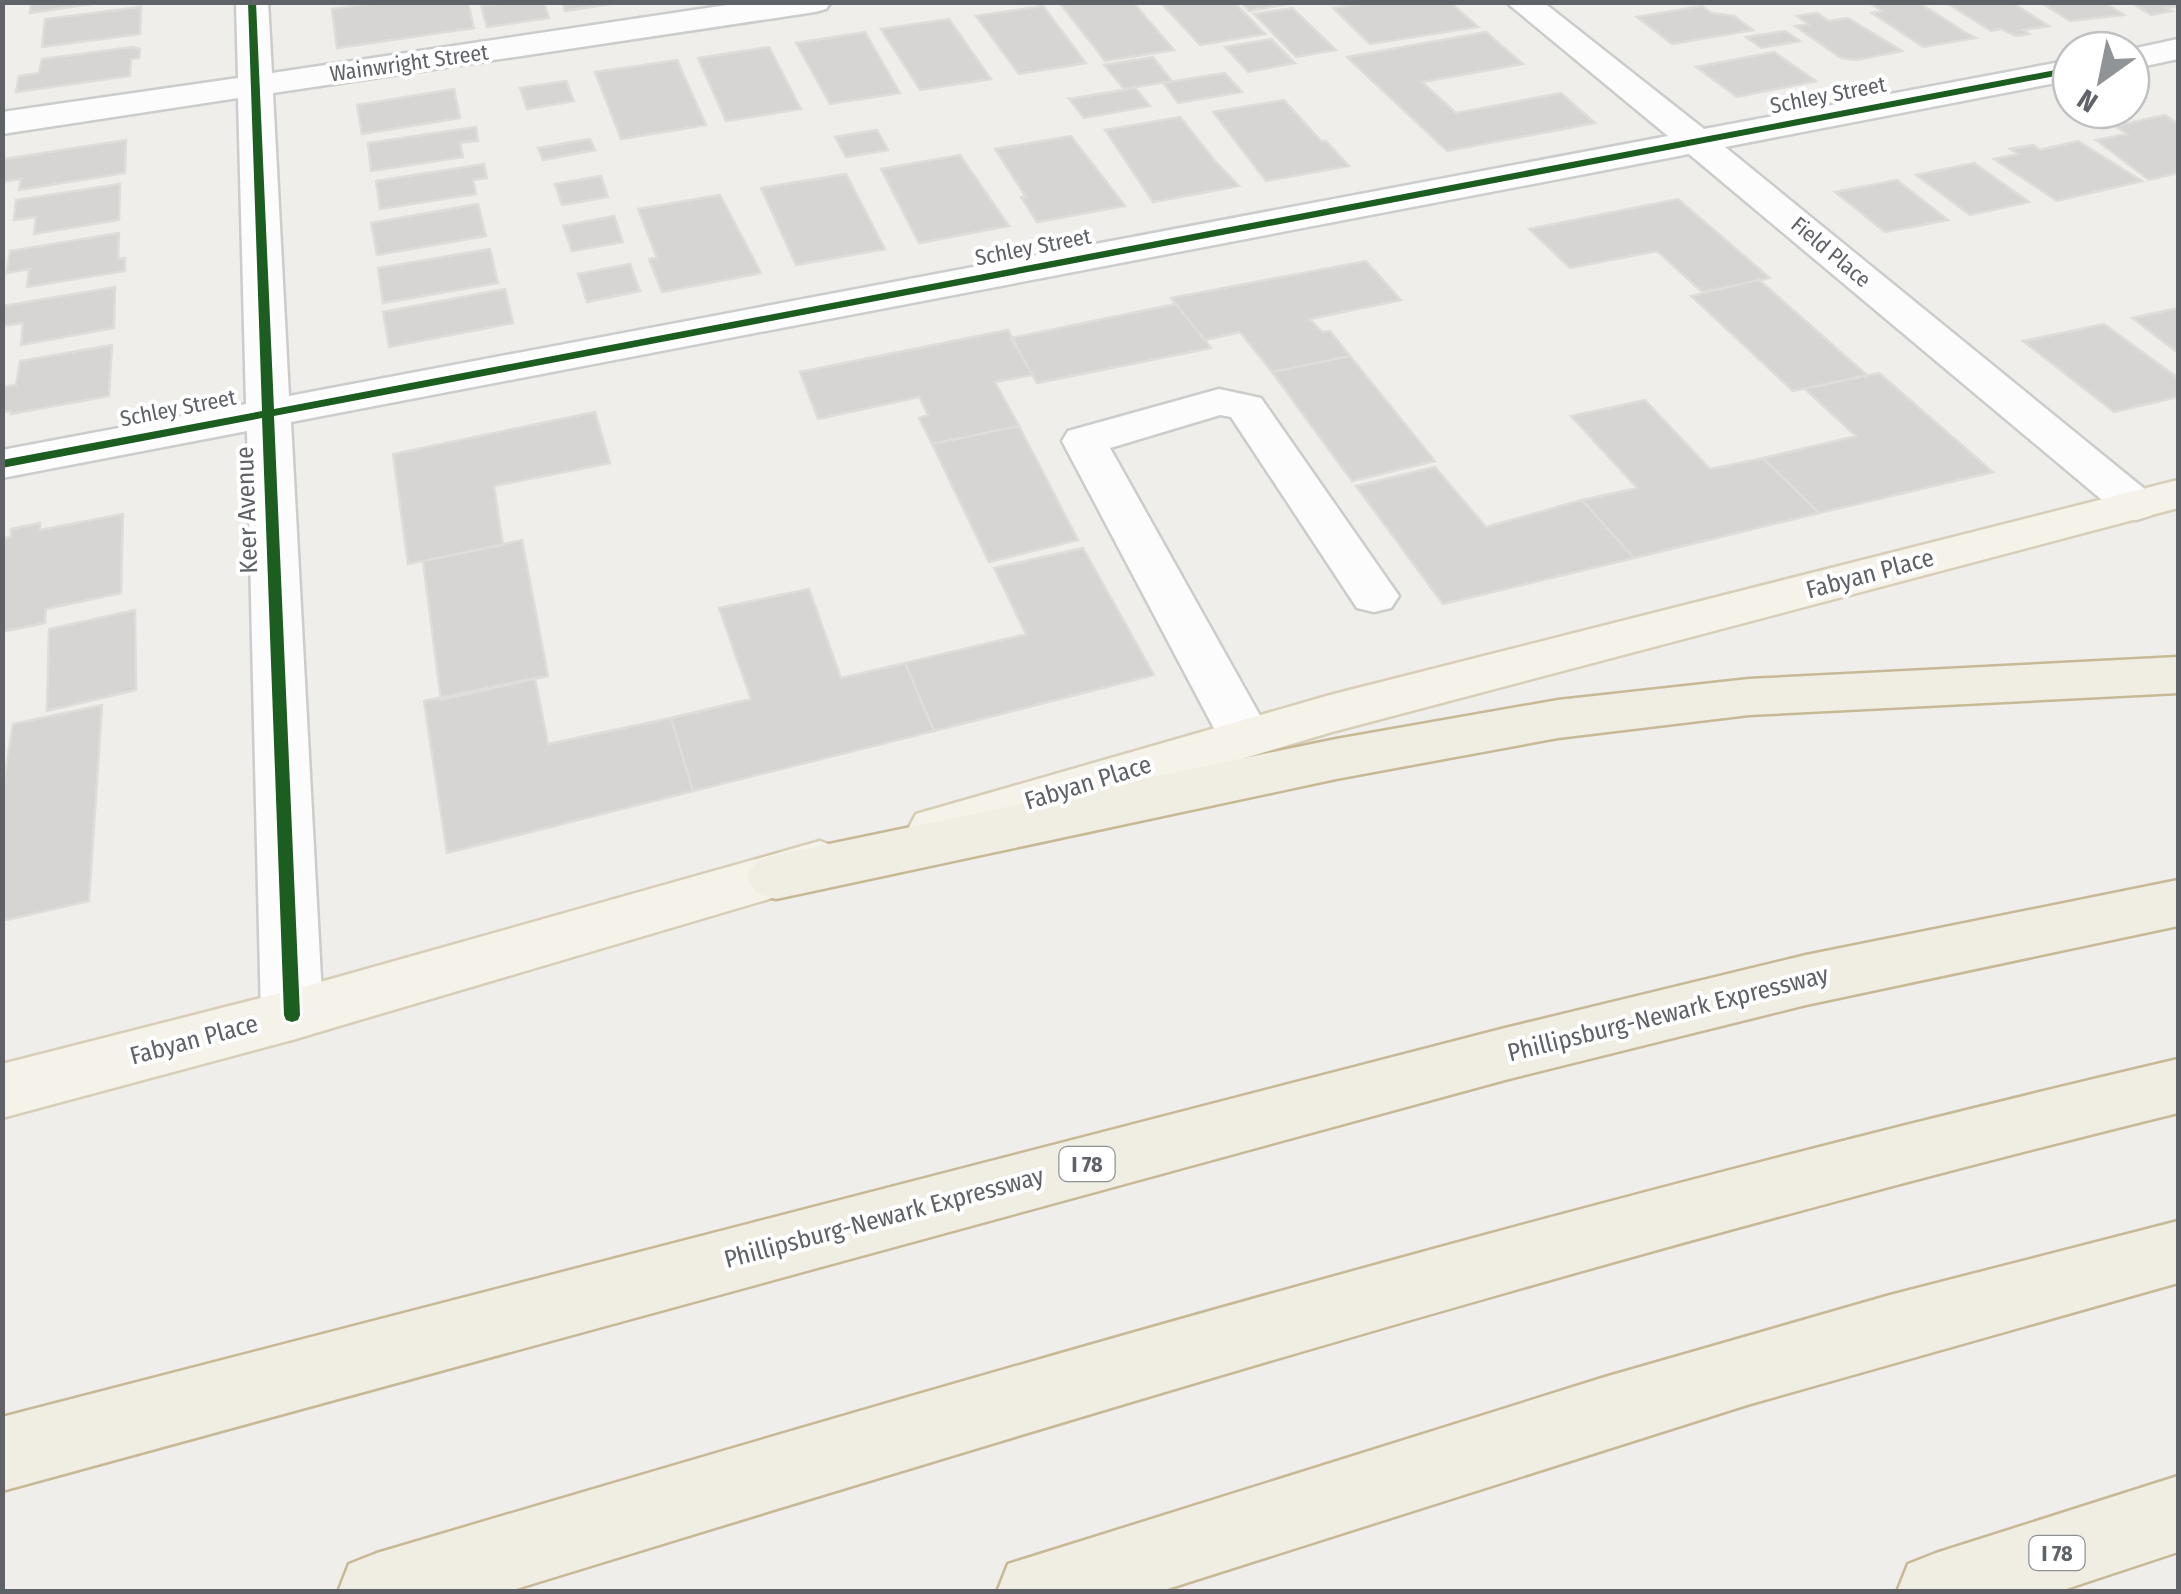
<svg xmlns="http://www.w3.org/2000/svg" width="2181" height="1594" viewBox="0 0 2181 1594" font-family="'Fira Sans Condensed',sans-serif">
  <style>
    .building { fill: #d6d5d3; stroke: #deddd9; stroke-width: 2.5 }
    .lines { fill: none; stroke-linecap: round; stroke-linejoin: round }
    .minor-casing { stroke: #cbcccc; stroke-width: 5 }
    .major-casing { stroke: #d7ceb8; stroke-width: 5 }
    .highway-casing { stroke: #c8b996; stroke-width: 5 }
    .minor { fill: #fdfcfc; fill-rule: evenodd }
    .major { fill: #f4f2e9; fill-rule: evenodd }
    .highway { fill: #f0ede3; fill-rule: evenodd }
    .cycleway-casing { stroke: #fff; stroke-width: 6 }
    .cycleway { fill: #1b5e20; fill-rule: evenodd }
    .labels { text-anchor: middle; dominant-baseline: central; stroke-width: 8; stroke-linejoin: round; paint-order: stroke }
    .far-street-label { font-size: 22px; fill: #5f6368; stroke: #fff }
    .shield { fill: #fff; stroke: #8f9295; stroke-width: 2.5 }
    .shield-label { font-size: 22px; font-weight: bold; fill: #5f6368 }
    .street-label { font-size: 25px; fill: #5f6368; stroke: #fff }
  </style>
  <rect width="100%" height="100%" fill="#efeeea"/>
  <!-- building -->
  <path class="building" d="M 31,2 L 105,2 L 30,13 Z
    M 382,2 L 468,2 L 474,28 L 337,48 L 332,9 Z
    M 544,2 L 549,18 L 487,27 L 481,5 Z
    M 562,2 L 623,2 L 565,11 Z
    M 1059,2 L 1133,2 L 1174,50 L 1105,61 Z
    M 1160,2 L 1234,2 L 1265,34 L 1200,45 Z
    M 1240,2 L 1300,2 L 1249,11 Z
    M 1371,2 L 1450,2 L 1478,27 L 1370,44 L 1333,8 Z
    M 1918,2 L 1966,33 L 1976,38 L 1923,47 L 1872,13 L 1882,11 L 1871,4 Z
    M 1945,2 L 2011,2 L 2049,26 L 2023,30 L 2029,34 L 2016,36 L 2001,29 L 1991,31 Z
    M 2040,2 L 2104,2 L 2124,15 L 2070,21 Z
    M 2130,2 L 2177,2 L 2178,6 L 2166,8 L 2172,11 L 2151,15 Z
    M 1043,6 L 1086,63 L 1019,74 L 976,16 Z
    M 1702,6 L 1711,13 L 1734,16 L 1753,30 L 1672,44 L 1637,17 Z
    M 141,7 L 140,34 L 42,47 L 45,19 Z
    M 1292,8 L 1336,50 L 1296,57 L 1254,14 Z
    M 1817,13 L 1829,21 L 1848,18 L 1902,51 L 1856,60 L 1841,58 L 1795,26 L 1808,24 L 1797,16 Z
    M 949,19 L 991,79 L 920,90 L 881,29 Z
    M 1785,31 L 1800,41 L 1761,48 L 1746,37 Z
    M 865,32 L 900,93 L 830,104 L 796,43 Z
    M 1486,32 L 1523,64 L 1422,82 L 1456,113 L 1561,93 L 1595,123 L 1447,151 L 1347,57 Z
    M 1271,39 L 1295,63 L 1248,72 L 1225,47 Z
    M 132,47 L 140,49 L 139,58 L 131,59 L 130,76 L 16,92 L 19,76 L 39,73 L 42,59 Z
    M 769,47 L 801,109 L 726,121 L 698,58 Z
    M 1774,52 L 1816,81 L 1737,97 L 1696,67 Z
    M 1153,57 L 1172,81 L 1124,89 L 1104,65 Z
    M 677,60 L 706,125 L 621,139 L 595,72 Z
    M 1225,73 L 1242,92 L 1178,103 L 1163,83 Z
    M 566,81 L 574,101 L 527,109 L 520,88 Z
    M 1135,88 L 1150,106 L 1084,118 L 1069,99 Z
    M 454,89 L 460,118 L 362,134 L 357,105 Z
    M 1284,100 L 1321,141 L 1326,141 L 1349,166 L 1266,181 L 1213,112 Z
    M 2165,115 L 2178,124 L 2178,173 L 2149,180 L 2096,140 L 2127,134 L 2115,126 Z
    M 1180,117 L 1215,161 L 1239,186 L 1153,202 L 1105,130 Z
    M 476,127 L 478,141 L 460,143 L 463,157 L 371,171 L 368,143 Z
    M 877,130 L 888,150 L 846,157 L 835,137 Z
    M 1071,136 L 1125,206 L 1037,222 L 1021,197 L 1026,197 L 995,149 Z
    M 590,139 L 595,150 L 543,160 L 538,148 Z
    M 126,140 L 125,173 L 19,190 L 21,179 L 2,182 L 4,159 Z
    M 2078,141 L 2142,181 L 2057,201 L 1994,159 L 2018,154 L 2010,149 L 2033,145 L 2040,150 Z
    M 960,155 L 1009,226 L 919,243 L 881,169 Z
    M 1974,163 L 2029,202 L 1970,215 L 1916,175 Z
    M 484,164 L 487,178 L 473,180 L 476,194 L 380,209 L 376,181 Z
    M 846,174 L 885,249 L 796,265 L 761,188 Z
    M 601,176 L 608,197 L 562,205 L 555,184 Z
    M 1897,180 L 1948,220 L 1885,232 L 1835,192 Z
    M 120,184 L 119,220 L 34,234 L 36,217 L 14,220 L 16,200 Z
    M 720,195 L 761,273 L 662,292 L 649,259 L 657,258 L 638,209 Z
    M 1678,199 L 1770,278 L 1702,292 L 1657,251 L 1570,268 L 1529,229 Z
    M 478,204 L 486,236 L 377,255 L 371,223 Z
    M 614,216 L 623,242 L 572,251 L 563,226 Z
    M 119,233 L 118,259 L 125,258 L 125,271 L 27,287 L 29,269 L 7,273 L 10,251 Z
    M 490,249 L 498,283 L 383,303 L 378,268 Z
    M 1366,261 L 1401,300 L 1310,319 L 1322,332 L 1330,331 L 1350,356 L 1272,372 L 1240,332 L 1205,340 L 1171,298 Z
    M 630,264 L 640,291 L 587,302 L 578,274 Z
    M 1759,280 L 1867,375 L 1793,391 L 1691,296 Z
    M 115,287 L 114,328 L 21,345 L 23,323 L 2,326 L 3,306 Z
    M 505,289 L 513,323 L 389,347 L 383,312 Z
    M 1176,304 L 1211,348 L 1037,383 L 1011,338 Z
    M 2178,308 L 2178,353 L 2132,318 Z
    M 2104,324 L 2178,378 L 2178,397 L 2114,412 L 2023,341 Z
    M 1008,330 L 1032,375 L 995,382 L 1019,426 L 932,444 L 919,418 L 928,415 L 919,397 L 818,419 L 800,372 Z
    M 112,345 L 109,396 L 11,414 L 11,411 L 2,412 L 2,387 L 16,385 L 20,361 Z
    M 1350,356 L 1435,461 L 1352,481 L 1272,372 Z
    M 1879,373 L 1993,472 L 1819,513 L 1763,458 L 1856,436 L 1805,389 Z
    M 1645,400 L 1710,469 L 1763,458 L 1819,513 L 1634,558 L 1582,500 L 1637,488 L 1571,416 Z
    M 595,412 L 610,463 L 494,486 L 503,545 L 408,564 L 393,454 Z
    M 1019,426 L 1078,540 L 989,562 L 932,444 Z
    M 1435,467 L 1486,527 L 1582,500 L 1634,558 L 1443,604 L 1356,486 Z
    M 123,514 L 121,593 L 46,609 L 45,623 L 2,632 L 2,539 L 11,537 L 11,529 L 40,523 L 40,530 Z
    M 522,540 L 548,676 L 441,700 L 423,561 Z
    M 1083,548 L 1154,675 L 934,731 L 905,663 L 1026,634 L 994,568 Z
    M 809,589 L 841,678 L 905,663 L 934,731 L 693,791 L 671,718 L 751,699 L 719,608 Z
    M 135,610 L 136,690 L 47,711 L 49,629 Z
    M 535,678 L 548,744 L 671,718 L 693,791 L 447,853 L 424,701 Z
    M 102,705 L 89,901 L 2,921 L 2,794 L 13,724 Z"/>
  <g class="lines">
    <!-- minor casing -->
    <g class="minor-casing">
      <path id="minor" d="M 236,2 L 268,2 L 272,73 L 747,2 L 831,2 L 826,9 L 815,12 L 273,93 L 289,396 L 1668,136 L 1506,2 L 1543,2 L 1704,129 L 2071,60 L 2071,80 L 1725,147 L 2152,495 L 2159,505 L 2152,515 L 2136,520 L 2120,515 L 1689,154 L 291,422 L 323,1015 L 314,1033 L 292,1040 L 270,1033 L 261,1015 L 247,431 L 2,478 L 2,450 L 246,404 L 238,98 L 2,134 L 2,112 L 238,78 Z
        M 2178,39 L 2178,59 L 2131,69 L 2131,50 L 2127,50 Z
        M 1219,389 L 1261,398 L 1399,596 L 1391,608 L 1374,612 L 1357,608 L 1231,417 L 1220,415 L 1110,448 L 1272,737 L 1264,751 L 1245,756 L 1226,751 L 1062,441 L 1068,431 Z"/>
    </g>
    <!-- major casing -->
    <g class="major-casing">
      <path id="major" d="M 2178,480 L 2178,508 L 1332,732 L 936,850 L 916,844 L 908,829 L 916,814 L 1330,695 Z
        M 820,841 L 840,848 L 848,863 L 840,878 L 292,1040 L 2,1118 L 2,1064 L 292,990 Z"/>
    </g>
    <!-- highway casing -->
    <g class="highway-casing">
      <path id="highway" d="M 2178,657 L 2178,693 L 1749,715 L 1558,738 L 1336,779 L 776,899 L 756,893 L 747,877 L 756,861 L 776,855 L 1336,739 L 1558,700 L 1749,679 Z
        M 2178,880 L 2178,926 L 1806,1005 L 1505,1080 L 2,1491 L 2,1417 L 1505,1028 L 1806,955 Z
        M 2178,1059 L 2178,1113 C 1615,1252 1060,1422 506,1592 L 338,1592 L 349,1564 L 377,1553 C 974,1376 1572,1201 2178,1059 Z
        M 2178,1221 L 2178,1283 L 1747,1405 L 1158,1592 L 997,1592 L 1008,1564 L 1605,1377 L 1890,1295 Z
        M 2178,1476 L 2178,1552 L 2057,1592 L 1897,1592 L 1908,1564 L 1936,1553 Z"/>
    </g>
    <!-- minor -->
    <use href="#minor" class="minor"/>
    <!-- major -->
    <use href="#major" class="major"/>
    <!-- highway -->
    <use href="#highway" class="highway"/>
    <!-- cycleway casing -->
    <g class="cycleway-casing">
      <path id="cycleway" d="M 248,2 L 256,2 L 274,409 L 2071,67 L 2071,73 L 274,416 L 300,1015 L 298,1020 L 292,1022 L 286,1020 L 284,1015 L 262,418 L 2,468 L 2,460 L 262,411 Z"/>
    </g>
    <!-- cycleway -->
    <use href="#cycleway" class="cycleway"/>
  </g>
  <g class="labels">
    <!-- far-street labels -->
    <g class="far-street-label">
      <text transform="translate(409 63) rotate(-8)">Wainwright Street</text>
      <text transform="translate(1828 95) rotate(-11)">Schley Street</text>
      <text transform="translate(1033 247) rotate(-11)">Schley Street</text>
      <text transform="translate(1831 252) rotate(40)">Field Place</text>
      <text transform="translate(178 408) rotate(-11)">Schley Street</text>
    </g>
    <!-- shield labels -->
    <g class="shield">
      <rect x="1059.5" y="1147" width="55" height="34" rx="8"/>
      <rect x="2029.5" y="1536" width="55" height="34" rx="8"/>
    </g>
    <g class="shield-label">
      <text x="1087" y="1164">I 78</text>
      <text x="2057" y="1553">I 78</text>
    </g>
    <!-- street labels -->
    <g class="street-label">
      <text transform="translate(247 510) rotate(-92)">Keer Avenue</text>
      <text transform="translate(1870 574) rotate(-15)">Fabyan Place</text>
      <text transform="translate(1088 783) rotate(-17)">Fabyan Place</text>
      <text transform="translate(1668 1014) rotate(-14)">Phillipsburg-Newark Expressway</text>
      <text transform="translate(194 1040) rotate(-15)">Fabyan Place</text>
      <text transform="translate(884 1218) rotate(-15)">Phillipsburg-Newark Expressway</text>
    </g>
  </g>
  <!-- border -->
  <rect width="2181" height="1594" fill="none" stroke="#5f6368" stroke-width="10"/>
  <!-- north arrow -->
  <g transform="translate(2101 80) rotate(213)"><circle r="48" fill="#ffffff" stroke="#bfc1c3" stroke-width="2.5"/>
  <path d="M0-8L18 38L0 25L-18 38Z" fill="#919496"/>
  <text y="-15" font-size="28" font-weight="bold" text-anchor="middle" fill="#5f6368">N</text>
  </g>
</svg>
